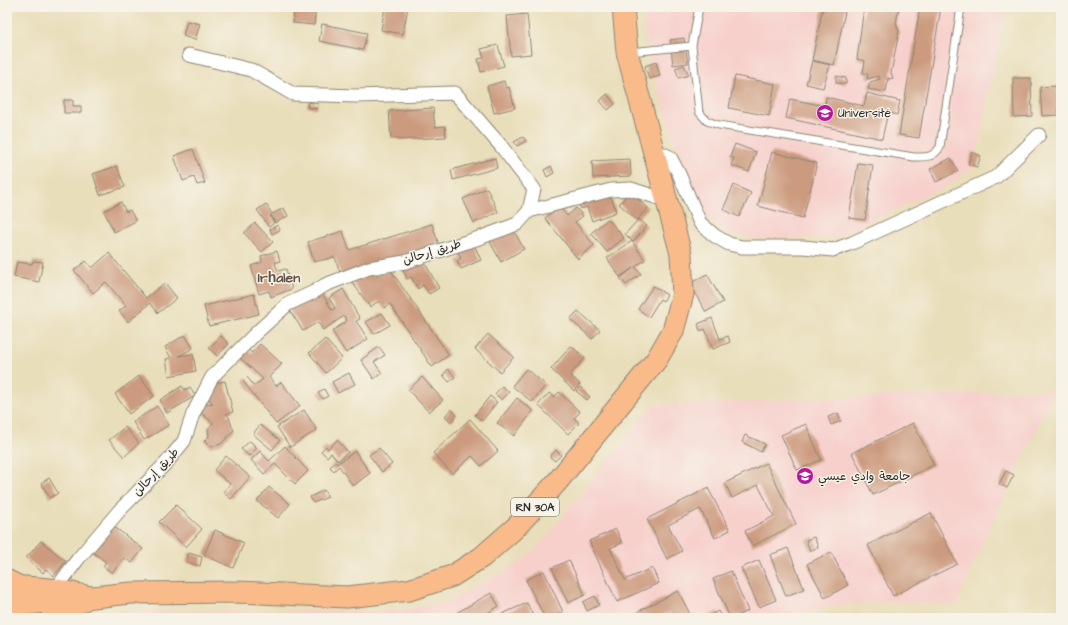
<svg xmlns="http://www.w3.org/2000/svg" width="1068" height="625" viewBox="0 0 1068 625" font-family="'Architects Daughter','Playpen Sans Arabic',sans-serif">
  <style>
    .built { fill: #f7d0cc }
    .building { fill: #cc9b7f }
    .lines { fill: none; stroke-linecap: round; stroke-linejoin: round }
    .service-casing { stroke: #8a8472; stroke-width: 9 }
    .minor-casing { stroke: #8a8472; stroke-width: 15 }
    .primary-casing { stroke: #8a8472; stroke-width: 23 }
    .trunk-casing { stroke: #8a8472; stroke-width: 24 }
    .service { stroke: #fff; stroke-width: 7 }
    .minor { stroke: #fff; stroke-width: 13 }
    .primary { stroke: #fabb8b; stroke-width: 21 }
    .trunk { stroke: #fabb8b; stroke-width: 22 }
    .rail-casing { stroke: #2b2b2b; stroke-width: 4.5 }
    .rail { stroke: #f7f3e8; stroke-width: 3; stroke-dasharray: 9; stroke-linecap: butt }
    .labels { text-anchor: middle; dominant-baseline: central; stroke-width: 3; stroke-linejoin: round; paint-order: stroke }
    .shield { fill: #f7f3e8; stroke: #686764; stroke-width: 1 }
    .shield-label { font-size: 11px; font-weight: bold; fill: #2b2b2b }
    .poi-label { font-size: 12px; fill: #2b2b2b; stroke: #f7f3e8; text-anchor: start }
    .street-label { font-size: 12px; fill: #2b2b2b; stroke: #f7f3e8 }
    .quarter-label { font-size: 14px; font-weight: bold; fill: #635248; stroke: #f7f3e8 }
  </style>
  <rect width="100%" height="100%" fill="#f7f3e8"/>
  <filter id="ink" filterUnits="userSpaceOnUse"><feTurbulence type="fractalNoise" baseFrequency=".025" numOctaves="2"/><feDisplacementMap in="SourceGraphic" scale="8" xChannelSelector="R" yChannelSelector="G"/><feConvolveMatrix kernelMatrix="1 2 1 2 8 2 1 2 1" color-interpolation-filters="sRGB"/></filter>
  <filter id="wash" filterUnits="userSpaceOnUse"><feTurbulence type="fractalNoise" baseFrequency=".012" numOctaves="4" result="noise"/><feDisplacementMap in="SourceGraphic" scale="16" xChannelSelector="R" yChannelSelector="G"/><feGaussianBlur stdDeviation="0.9" result="paint"/><feColorMatrix in="noise" values="0 0 0 0 0 0 0 0 0 0 0 0 0 0 0 0 0 1.4 0 .05"/><feComposite in="paint" operator="in"/></filter>
  <g filter="url(#wash)">
    <rect width="100%" height="100%" fill="#e9deba"/>
    <!-- built -->
    <path class="built" d="M 642,7 L 1005,7 L 975,166 L 947,186 L 835,237 L 762,239 L 724,233 L 700,217 L 648,59 Z
      M 1054,390 L 964,584 L 957,605 L 883,601 L 818,608 L 788,618 L 89,618 L 99,612 L 397,611 L 446,603 L 517,564 L 538,547 L 653,405 Z"/>
    <g id="blocks">
      <!-- building -->
      <path class="building" d="M 294,7 L 316,7 L 314,25 L 293,23 Z
        M 385,7 L 408,7 L 403,34 L 381,30 Z
        M 823,7 L 846,7 L 834,65 L 812,60 Z
        M 864,7 L 899,7 L 896,23 L 899,32 L 891,73 L 893,78 L 888,79 L 886,92 L 868,89 L 870,82 L 880,79 L 879,76 L 867,79 L 868,74 L 863,73 L 865,61 L 857,59 Z
        M 920,7 L 941,7 L 919,138 L 899,135 Z
        M 527,14 L 531,54 L 511,56 L 507,16 Z
        M 187,21 L 200,24 L 195,40 L 183,36 Z
        M 322,24 L 367,33 L 363,50 L 319,41 Z
        M 684,38 L 688,63 L 673,65 L 670,40 Z
        M 498,45 L 504,66 L 481,72 L 478,59 L 484,58 L 481,49 Z
        M 812,61 L 830,65 L 823,88 L 806,84 Z
        M 656,62 L 660,76 L 649,79 L 645,66 Z
        M 684,65 L 689,75 L 679,78 L 675,68 Z
        M 735,76 L 775,84 L 769,116 L 729,108 Z
        M 836,76 L 846,78 L 846,84 L 836,83 Z
        M 1013,78 L 1031,78 L 1032,116 L 1014,117 Z
        M 504,81 L 506,88 L 509,87 L 515,108 L 494,113 L 487,86 Z
        M 1058,86 L 1059,115 L 1042,116 L 1040,87 Z
        M 867,93 L 900,101 L 897,115 L 888,112 L 882,139 L 786,118 L 790,99 L 825,106 L 826,97 L 864,106 Z
        M 607,94 L 615,104 L 608,110 L 600,101 Z
        M 64,100 L 73,100 L 73,106 L 81,106 L 81,113 L 64,113 Z
        M 308,102 L 318,104 L 317,109 L 307,107 Z
        M 433,108 L 435,127 L 445,126 L 446,137 L 398,140 L 398,138 L 391,138 L 389,111 Z
        M 523,137 L 526,141 L 517,146 L 514,142 Z
        M 735,144 L 756,152 L 749,172 L 731,165 L 734,158 L 730,157 Z
        M 193,149 L 205,183 L 197,185 L 194,177 L 183,181 L 174,156 Z
        M 772,152 L 817,163 L 803,218 L 758,206 Z
        M 972,152 L 981,156 L 977,167 L 968,164 Z
        M 495,158 L 497,168 L 453,180 L 451,170 Z
        M 951,158 L 958,171 L 936,182 L 930,169 Z
        M 630,159 L 631,176 L 593,178 L 592,161 Z
        M 858,163 L 873,165 L 865,220 L 849,218 Z
        M 117,166 L 125,187 L 100,195 L 93,174 Z
        M 551,166 L 554,173 L 547,177 L 544,170 Z
        M 734,185 L 751,193 L 739,217 L 723,209 Z
        M 487,188 L 498,212 L 474,223 L 463,199 Z
        M 630,192 L 648,208 L 637,220 L 619,204 Z
        M 610,193 L 616,212 L 592,221 L 587,207 L 581,209 L 579,204 Z
        M 121,202 L 126,212 L 130,210 L 136,221 L 114,232 L 104,211 Z
        M 266,204 L 272,214 L 284,208 L 288,216 L 275,223 L 271,215 L 270,216 L 274,223 L 269,227 L 257,210 Z
        M 559,206 L 567,216 L 576,208 L 583,216 L 575,222 L 594,245 L 578,259 L 545,218 Z
        M 608,219 L 624,238 L 607,252 L 591,233 Z
        M 639,219 L 647,226 L 633,242 L 625,234 Z
        M 255,223 L 273,242 L 262,252 L 244,233 Z
        M 432,224 L 439,245 L 341,276 L 335,257 L 314,262 L 308,242 L 343,231 L 349,250 Z
        M 278,225 L 280,230 L 272,234 L 270,229 Z
        M 513,229 L 524,249 L 501,262 L 490,242 Z
        M 632,241 L 645,260 L 635,267 L 641,274 L 626,285 L 620,278 L 633,268 L 620,277 L 607,258 Z
        M 473,242 L 481,260 L 461,269 L 457,261 L 461,258 L 457,250 Z
        M 277,251 L 280,261 L 275,263 L 278,271 L 286,269 L 292,289 L 271,297 L 269,291 L 259,294 L 251,266 L 262,262 L 261,256 Z
        M 109,253 L 146,298 L 165,283 L 177,298 L 158,313 L 150,303 L 128,322 L 119,311 L 126,306 L 106,282 L 93,293 L 74,270 L 86,261 L 92,268 Z
        M 422,258 L 439,288 L 429,294 L 423,285 L 418,289 L 411,277 L 407,279 L 403,270 Z
        M 33,261 L 43,262 L 39,282 L 14,277 L 17,262 L 32,264 Z
        M 372,269 L 378,277 L 390,269 L 449,355 L 432,367 L 390,304 L 384,308 L 379,301 L 370,307 L 352,282 Z
        M 707,274 L 723,302 L 706,312 L 689,284 Z
        M 653,286 L 667,295 L 663,301 L 660,299 L 649,317 L 638,309 Z
        M 343,289 L 360,319 L 356,321 L 368,339 L 346,353 L 332,331 L 347,321 L 344,316 L 323,330 L 318,322 L 303,331 L 289,309 L 320,290 L 332,310 L 335,308 L 329,298 Z
        M 254,294 L 259,314 L 209,326 L 204,306 Z
        M 578,311 L 600,330 L 592,339 L 570,319 Z
        M 382,313 L 390,325 L 374,334 L 366,322 Z
        M 712,318 L 720,339 L 728,336 L 730,342 L 713,349 L 705,329 L 700,331 L 698,324 Z
        M 488,334 L 514,357 L 500,372 L 475,349 Z
        M 185,335 L 193,348 L 179,356 L 193,354 L 196,371 L 169,376 L 166,359 L 171,358 L 165,347 Z
        M 221,336 L 229,344 L 217,356 L 209,348 Z
        M 325,339 L 342,358 L 326,373 L 309,353 Z
        M 260,344 L 282,364 L 269,377 L 276,386 L 281,382 L 300,406 L 276,424 L 243,381 L 247,377 L 254,386 L 263,379 L 238,356 L 246,348 L 252,353 Z
        M 571,346 L 585,358 L 570,375 L 580,384 L 574,391 L 551,369 Z
        M 379,347 L 385,355 L 374,362 L 382,373 L 374,379 L 361,360 Z
        M 448,369 L 455,377 L 449,382 L 443,375 Z
        M 526,369 L 546,385 L 532,402 L 512,386 Z
        M 349,373 L 355,384 L 338,393 L 332,382 Z
        M 139,376 L 154,396 L 129,414 L 115,394 Z
        M 422,377 L 443,400 L 429,412 L 408,390 Z
        M 225,381 L 233,412 L 226,414 L 229,417 L 232,427 L 234,430 L 221,444 L 210,447 L 204,441 L 209,436 L 208,429 L 213,423 L 199,411 L 205,405 L 213,403 L 207,397 L 216,383 Z
        M 182,386 L 185,390 L 190,387 L 195,396 L 167,413 L 160,400 Z
        M 502,386 L 509,392 L 502,400 L 495,394 Z
        M 580,387 L 590,397 L 587,400 L 576,391 Z
        M 324,389 L 328,396 L 323,399 L 318,393 Z
        M 559,392 L 580,412 L 574,418 L 579,423 L 568,434 L 538,405 L 549,393 L 554,397 Z
        M 490,396 L 497,402 L 482,421 L 475,415 Z
        M 517,398 L 533,411 L 514,436 L 497,423 Z
        M 157,406 L 169,425 L 144,440 L 133,422 Z
        M 451,409 L 457,415 L 451,422 L 445,416 Z
        M 304,410 L 317,430 L 290,447 L 277,427 Z
        M 838,413 L 841,421 L 831,425 L 828,417 Z
        M 470,419 L 498,451 L 481,466 L 472,456 L 452,474 L 433,453 Z
        M 913,423 L 934,465 L 873,495 L 852,453 Z
        M 806,424 L 821,460 L 797,470 L 781,435 Z
        M 260,425 L 280,440 L 272,450 L 253,434 Z
        M 125,427 L 139,443 L 124,457 L 109,440 Z
        M 745,435 L 765,444 L 761,452 L 742,442 Z
        M 337,440 L 348,452 L 338,461 L 331,453 L 327,457 L 321,451 L 326,446 L 328,449 Z
        M 250,441 L 257,448 L 249,456 L 241,449 Z
        M 285,446 L 308,471 L 295,484 L 275,464 L 264,474 L 251,460 L 260,451 L 269,461 Z
        M 379,448 L 392,464 L 382,472 L 369,455 Z
        M 556,450 L 561,455 L 555,461 L 550,457 Z
        M 355,451 L 370,473 L 353,486 L 339,466 L 334,471 L 330,467 L 335,462 L 337,464 Z
        M 226,456 L 250,477 L 231,499 L 223,492 L 230,484 L 214,470 Z
        M 766,463 L 796,524 L 752,546 L 745,531 L 774,516 L 758,485 L 732,498 L 725,483 Z
        M 1006,471 L 1014,475 L 1007,488 L 999,484 Z
        M 49,478 L 58,493 L 50,498 L 41,483 Z
        M 269,487 L 290,504 L 278,518 L 257,501 Z
        M 708,488 L 730,530 L 715,538 L 700,509 L 668,525 L 682,551 L 667,559 L 647,519 Z
        M 324,490 L 328,497 L 313,503 L 310,497 Z
        M 176,505 L 202,529 L 186,547 L 159,522 Z
        M 931,513 L 957,564 L 893,596 L 868,545 Z
        M 112,525 L 143,549 L 132,563 L 124,558 L 112,573 L 103,566 L 106,562 L 91,551 Z
        M 616,529 L 622,543 L 610,548 L 625,580 L 652,568 L 659,583 L 617,602 L 589,541 Z
        M 215,530 L 244,543 L 233,568 L 204,555 Z
        M 814,537 L 818,547 L 810,551 L 806,540 Z
        M 41,541 L 66,561 L 54,576 L 46,569 L 43,573 L 26,558 Z
        M 788,548 L 804,589 L 786,596 L 770,555 Z
        M 831,552 L 848,585 L 825,598 L 807,564 Z
        M 189,553 L 202,557 L 200,566 L 186,562 Z
        M 569,560 L 585,595 L 568,603 L 552,568 Z
        M 759,560 L 776,600 L 759,607 L 741,568 Z
        M 544,571 L 563,612 L 550,618 L 545,618 L 526,580 Z
        M 731,571 L 748,611 L 732,618 L 730,618 L 713,579 Z
        M 678,591 L 692,618 L 672,618 L 669,612 L 658,618 L 640,618 L 637,612 Z
        M 491,593 L 499,606 L 479,618 L 452,618 L 451,616 Z
        M 595,596 L 599,605 L 587,611 L 583,602 Z
        M 527,603 L 534,618 L 493,618 Z
        M 718,611 L 722,618 L 705,618 Z"/>
    </g>
  </g>
  <g filter="url(#ink)">
    <use href="#blocks" fill-opacity="0" stroke="#8a8472" stroke-width="1"/>
    <g class="lines">
      <!-- service casing -->
      <g class="service-casing">
        <path id="service" d="M 699,7 L 692,46 L 699,112 L 707,121 L 719,125 L 914,157 C 926,157 933,158 940,147 L 961,7
          M 629,52 L 692,46"/>
      </g>
      <!-- minor casing -->
      <g class="minor-casing">
        <path id="minor" d="M 654,150 L 670,157 L 679,174 L 700,223 L 715,236 L 729,244 L 742,247 L 803,247 L 833,250 L 852,243 L 996,177 L 1039,135
          M 529,211 L 611,190 L 631,189 L 668,201
          M 55,590 L 78,559 L 119,511 L 167,462 L 184,441 L 193,414 L 212,377 L 257,332 L 288,304 L 314,292 L 325,285 L 369,268 L 405,262 L 482,237 L 517,224 L 529,211 L 534,189 L 501,146 L 455,93 L 357,96 L 293,94 L 251,70 L 189,55"/>
      </g>
      <!-- primary casing -->
      <g class="primary-casing">
        <path id="primary" d="M 7,606 L 131,593 L 237,592 L 347,597 L 409,590 L 452,576 L 482,557 L 515,528 L 557,482 L 657,359 L 673,331 L 683,294 L 681,254 L 627,52 L 623,7"/>
      </g>
      <!-- trunk casing -->
      <g class="trunk-casing">
        <path id="trunk" d="M 7,581 L 19,587 L 55,590 L 88,597
          M 52,618 L 88,597"/>
      </g>
      <!-- service -->
      <use href="#service" class="service"/>
      <!-- minor -->
      <use href="#minor" class="minor"/>
      <!-- primary -->
      <use href="#primary" class="primary"/>
      <!-- trunk -->
      <use href="#trunk" class="trunk"/>
      <!-- rail casing -->
      <g class="rail-casing">
        <path id="rail" d="M 7,607 L 9,618"/>
      </g>
      <!-- rail -->
      <use href="#rail" class="rail"/>
    </g>
  </g>
  <!-- icons -->
  <defs>
    <g id="university-disc" transform="scale(0.9)"><circle r="9.5" fill="#b5179e" stroke="#f7f3e8"/><path d="M0-5L7-2L0 1L-7-2ZM-4 1L0 2.5L4 1V4Q0 6-4 4Z" fill="#fff"/></g>
  </defs>
  <g fill-rule="evenodd">
    <use href="#university-disc" x="825" y="113"/>
    <use href="#university-disc" x="805" y="476"/>
  </g>
  <g class="labels">
    <!-- shield labels -->
    <rect class="shield" x="511" y="498" width="48" height="18" rx="3"/>
    <g class="shield-label">
      <text x="535" y="507">RN 30A</text>
    </g>
    <!-- poi labels -->
    <g class="poi-label">
      <text x="838" y="113">Université</text>
      <text x="818" y="476">جامعة وادي عيسي</text>
    </g>
    <!-- street labels -->
    <g class="street-label">
      <text transform="translate(432 252) rotate(-17)">طريق إرحالن</text>
      <text transform="translate(156 472) rotate(-47)">طريق إرحالن</text>
    </g>
    <!-- quarter labels -->
    <g class="quarter-label">
      <text x="279" y="278">Irḥalen</text>
    </g>
  </g>
  <!-- margin -->
  <rect width="1068" height="625" fill="none" stroke="#f7f3e8" stroke-width="24"/>
</svg>
